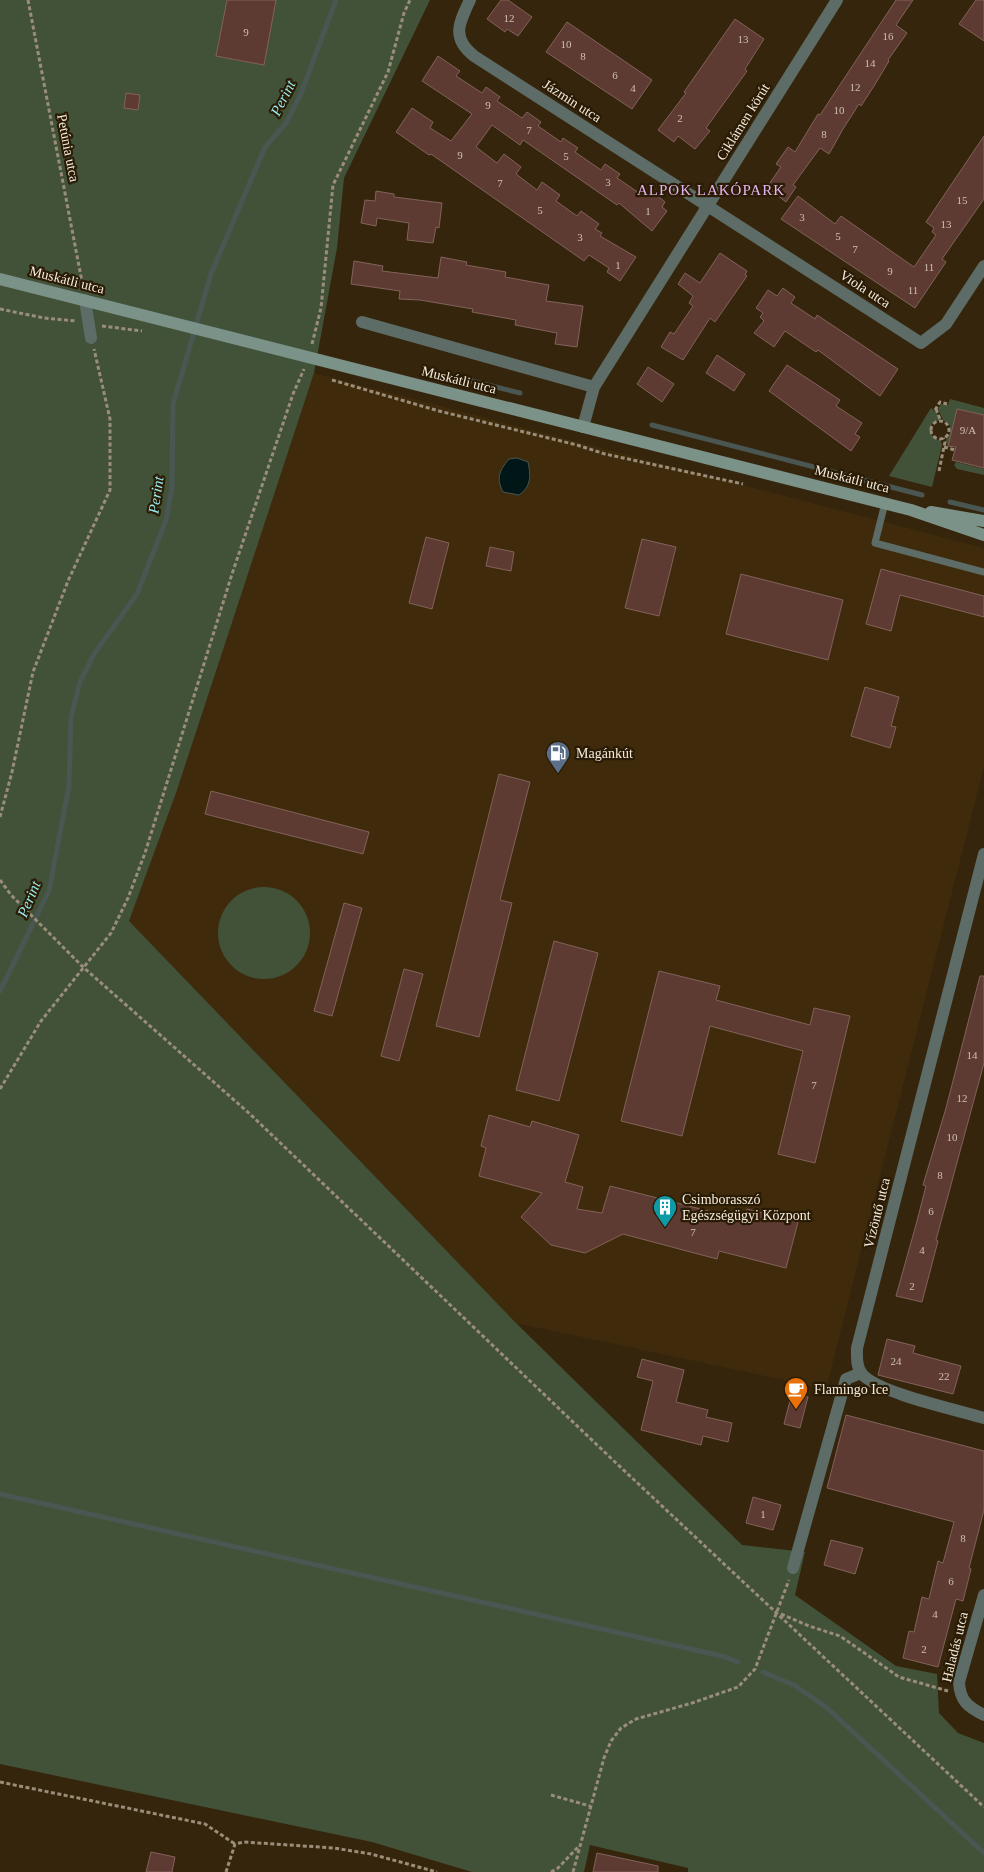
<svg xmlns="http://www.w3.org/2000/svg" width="984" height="1872" viewBox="0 0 984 1872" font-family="Georgia,serif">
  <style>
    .built { fill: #3f2b0b }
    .green { fill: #425238 }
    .water { fill: #001617; stroke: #4a5652 }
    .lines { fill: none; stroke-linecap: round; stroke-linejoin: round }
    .stream { stroke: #4a5652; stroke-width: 5 }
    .building { fill: #5e3b32; stroke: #82625a }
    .path { stroke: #9a8d7a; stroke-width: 3; stroke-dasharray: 4 2.5; stroke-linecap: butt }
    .lane { stroke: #5d6c66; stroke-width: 7 }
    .street { stroke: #5d6c66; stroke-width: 12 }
    .secondary { stroke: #7b9289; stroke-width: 12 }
    .labels { text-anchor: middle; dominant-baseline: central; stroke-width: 4.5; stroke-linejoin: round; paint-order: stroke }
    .number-label { font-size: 11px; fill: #cfbfb2 }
    .street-label { font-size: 14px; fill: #f5ebdd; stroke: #2a1b04 }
    .poi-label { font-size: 14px; fill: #f5ebdd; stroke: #2a1b04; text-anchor: start }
    .water-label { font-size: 15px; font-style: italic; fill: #98edf2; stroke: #2a1b04 }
    .neighbourhood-label { font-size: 15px; letter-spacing: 1px; fill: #e6b3f1; stroke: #2a1b04 }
  </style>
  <rect width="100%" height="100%" fill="#35250d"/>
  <!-- built -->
  <path class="built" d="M 314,373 L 984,548 L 984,766 L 826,1389 L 516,1323 L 129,921 L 176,793 Z"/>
  <!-- green -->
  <path class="green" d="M 0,0 L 430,0 L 344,178 L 337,248 L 314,373 L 176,793 L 129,921 L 516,1323 L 742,1545 L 805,1552 L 795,1595 L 896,1666 L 937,1674 L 939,1713 L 958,1733 L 984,1743 L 984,1872 L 688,1872 L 688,1868 L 590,1845 L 584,1872 L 472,1872 L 372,1842 L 0,1764 Z
    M 950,399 L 984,408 L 984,415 L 957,409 L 948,446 L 946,440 L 950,433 L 950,425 L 943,420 L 938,409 L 941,404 L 948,405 Z
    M 931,408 L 938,414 L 940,420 L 932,423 L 930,432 L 934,438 L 941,441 L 942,445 L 932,487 L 889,476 Z
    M 956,462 L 984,469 L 984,475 L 957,469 L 954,465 Z
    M218 933a46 46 0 1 1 92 0a46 46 0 1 1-92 0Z"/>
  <!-- water -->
  <path class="water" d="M 517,458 L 528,462 C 531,476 531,487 519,495 L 503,492 C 496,478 499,471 509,459 Z"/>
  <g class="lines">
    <!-- stream -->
    <path class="stream" d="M 464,379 L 520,393
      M 652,425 L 922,495
      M 950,502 L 984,510
      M 0,991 L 49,891 L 69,786 L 71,717 L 80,682 L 94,654 L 137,594 L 166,520 L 172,488 L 173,404 L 211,274 L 265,147 L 286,123 L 300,96 L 336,0
      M 0,1494 L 722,1656 L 738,1662
      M 763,1672 L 794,1685 L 826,1707 L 984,1853"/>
  </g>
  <!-- building -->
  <path class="building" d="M 227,0 L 276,0 L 264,65 L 216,56 Z
    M 501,0 L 508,0 L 532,17 L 518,36 L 507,29 L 505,32 L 487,19 Z
    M 896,0 L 913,0 L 896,25 L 907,33 L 888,60 L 889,61 L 874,86 L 861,106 L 859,104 L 843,129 L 829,154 L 820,148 L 793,185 L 796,187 L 786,202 L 767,187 L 781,167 L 776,164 L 788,147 L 795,152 L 818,114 L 820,115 Z
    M 976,0 L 984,0 L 984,41 L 959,24 Z
    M 735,19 L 764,39 L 745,69 L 747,71 L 706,128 L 710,131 L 695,149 L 678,136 L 674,142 L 658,130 L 686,93 L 684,92 Z
    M 567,22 L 652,80 L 632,109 L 546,52 Z
    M 438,56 L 460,71 L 456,76 L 482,93 L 486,87 L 500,97 L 497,101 L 522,118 L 527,112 L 541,122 L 538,126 L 561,142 L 563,138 L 578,148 L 575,152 L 601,170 L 605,164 L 620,174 L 617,178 L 642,195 L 645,191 L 651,195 L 653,192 L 665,202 L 662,207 L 667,211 L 652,231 L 619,203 L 617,205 L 523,140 L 520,145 L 492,125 L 476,147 L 497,163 L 504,154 L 521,167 L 516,174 L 537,190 L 542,182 L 560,195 L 556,201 L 577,216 L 581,211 L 599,224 L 595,229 L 602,233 L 600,236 L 636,257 L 620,281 L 607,272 L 609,268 L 589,255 L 584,261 L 431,154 L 429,155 L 396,132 L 412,108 L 433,122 L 430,128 L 451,141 L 472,114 L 422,81 Z
    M 126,93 L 140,95 L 138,110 L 124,108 Z
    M 984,136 L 984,199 L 942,259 L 946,262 L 915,308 L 781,219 L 798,196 L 835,224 L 841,216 L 914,267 L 936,235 L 932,232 L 934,228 L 926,222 Z
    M 376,191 L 394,194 L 394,197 L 442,203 L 439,228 L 436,227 L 433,243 L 407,240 L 409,223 L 377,218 L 376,226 L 361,223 L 365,200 L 375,201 Z
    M 720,253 L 747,271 L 745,275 L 747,276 L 715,322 L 710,318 L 683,360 L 661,347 L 670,332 L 674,334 L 693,306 L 689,303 L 693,296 L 678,284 L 685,273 L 700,283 Z
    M 441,257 L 467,262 L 466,265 L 506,272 L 505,277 L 549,285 L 546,301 L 583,306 L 577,347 L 555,344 L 557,333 L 515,325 L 516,320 L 472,312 L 473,309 L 420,300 L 399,299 L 400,291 L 351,284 L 354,261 L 383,266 L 382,271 L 438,278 Z
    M 783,288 L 795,297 L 791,303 L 815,319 L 817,315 L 898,369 L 880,396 L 818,350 L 816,352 L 785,331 L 774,347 L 754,333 L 764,321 L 760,317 L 763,313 L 756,308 L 768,290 L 777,296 Z
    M 717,355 L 745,374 L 734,391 L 706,373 Z
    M 787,365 L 840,400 L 836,406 L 862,423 L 855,434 L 860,437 L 851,451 L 769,391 Z
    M 648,367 L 674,384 L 662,402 L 637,384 Z
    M 957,409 L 984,415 L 984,468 L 952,460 L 956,447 L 948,446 Z
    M 426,537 L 449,543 L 432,609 L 409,603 Z
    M 642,539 L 676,547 L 659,616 L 625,608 Z
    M 490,547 L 514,552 L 511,571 L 486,566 Z
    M 881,569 L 984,596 L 984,617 L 900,595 L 891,631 L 866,624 Z
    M 741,574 L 843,600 L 828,660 L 726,634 Z
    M 865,687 L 899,697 L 891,726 L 896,727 L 890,748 L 851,736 Z
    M 499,774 L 530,782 L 500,900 L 512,903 L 479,1037 L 436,1026 Z
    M 211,791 L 369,832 L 363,854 L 205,814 Z
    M 344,903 L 362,908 L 332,1016 L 314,1011 Z
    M 554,941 L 598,953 L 559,1101 L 516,1090 Z
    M 404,969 L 423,974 L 399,1061 L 381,1056 Z
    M 659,971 L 720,986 L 716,1000 L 810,1025 L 814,1008 L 850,1016 L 815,1163 L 778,1154 L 803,1051 L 710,1026 L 682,1136 L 621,1121 Z
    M 980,976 L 984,976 L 984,1063 L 936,1240 L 938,1241 L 922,1302 L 896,1296 L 917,1221 L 926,1186 L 923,1185 L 946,1108 Z
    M 489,1115 L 530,1127 L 532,1121 L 579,1135 L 565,1182 L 583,1187 L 577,1209 L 602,1213 L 610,1186 L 744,1220 L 747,1209 L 798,1222 L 786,1268 L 719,1251 L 717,1259 L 623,1234 L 585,1253 L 551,1245 L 521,1217 L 542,1193 L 479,1176 L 486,1148 L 481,1146 Z
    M 887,1339 L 915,1346 L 913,1353 L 961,1366 L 953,1394 L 878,1375 Z
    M 642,1359 L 684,1370 L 676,1402 L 708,1410 L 706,1417 L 732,1423 L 728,1442 L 703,1436 L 701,1445 L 641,1430 L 653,1381 L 637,1377 Z
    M 792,1393 L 808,1397 L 800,1428 L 784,1424 Z
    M 846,1415 L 984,1451 L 984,1510 L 969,1568 L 971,1569 L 963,1601 L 956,1599 L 938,1667 L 903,1658 L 909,1631 L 914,1632 L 922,1597 L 929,1599 L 938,1561 L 943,1563 L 954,1522 L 827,1488 Z
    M 753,1497 L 781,1505 L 773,1530 L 746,1523 Z
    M 831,1540 L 863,1548 L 855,1574 L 824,1565 Z
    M 151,1852 L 175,1857 L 172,1872 L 146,1872 Z
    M 597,1853 L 658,1866 L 658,1872 L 593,1872 Z"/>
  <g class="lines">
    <!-- path -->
    <path class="path" d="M 28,0 L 83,287
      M 0,309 L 44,318 L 76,321
      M 102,326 L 142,331
      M 312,344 L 321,308 L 333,185 L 388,72 L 404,13 L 410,0
      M 332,380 L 439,411 L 577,445 L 605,454 L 743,484
      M 936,409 L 941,422
      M 935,410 L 940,402 L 947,404
      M931 430a9 9 0 1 1 18 0a9 9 0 1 1-18 0Z
      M 944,447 L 955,450
      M 939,471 L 945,442 L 943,438
      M 0,817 L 12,772 L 33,672 L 68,581 L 110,490 L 110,419 L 94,349
      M 0,880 L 11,895 L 83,967 L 250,1114 L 615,1462 L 984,1807
      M 0,1089 L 41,1021 L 111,933 L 128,898 L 145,853 L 232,574 L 293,394 L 304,369
      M 781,1614 L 809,1626 L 840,1636 L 899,1677 L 948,1691
      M 0,1782 L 205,1824 L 235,1844
      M 551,1795 L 590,1806
      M 226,1872 L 235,1844 L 244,1842 L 334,1848 L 371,1854 L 437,1872
      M 551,1872 L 558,1868 L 579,1846
      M 573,1872 L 604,1758 L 611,1741 L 621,1728 L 636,1719 L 692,1703 L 738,1687 L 755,1669 L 789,1580"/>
    <!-- lane -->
    <path class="lane" d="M 885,503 L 875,543 L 984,572"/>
    <!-- street -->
    <path class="street" d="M 470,0 C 459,23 451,38 474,56 L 921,343 L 946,324 L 984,266
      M 85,300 L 91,338
      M 362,322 L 594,387
      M 583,427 L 594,387 L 837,0
      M 984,854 L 857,1348 C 857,1357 856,1366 862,1374 C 878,1393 958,1410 984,1418
      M 793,1568 L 846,1379 L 861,1373
      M 984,1595 L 959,1682 C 960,1701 968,1707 984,1715"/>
    <!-- secondary -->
    <path class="secondary" d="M 0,279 L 911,510 L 984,535
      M 931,512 L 984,521"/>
  </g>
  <!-- icons -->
  <defs>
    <g id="fuel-pin" transform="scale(1.25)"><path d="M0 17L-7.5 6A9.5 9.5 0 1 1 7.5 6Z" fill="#5c6f8a" stroke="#2a1b04"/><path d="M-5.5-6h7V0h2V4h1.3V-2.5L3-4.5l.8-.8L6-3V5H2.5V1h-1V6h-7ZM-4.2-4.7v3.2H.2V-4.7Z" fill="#fff"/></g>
    <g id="building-pin" transform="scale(1.25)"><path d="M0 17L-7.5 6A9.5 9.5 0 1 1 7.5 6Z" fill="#0f9aa8" stroke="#2a1b04"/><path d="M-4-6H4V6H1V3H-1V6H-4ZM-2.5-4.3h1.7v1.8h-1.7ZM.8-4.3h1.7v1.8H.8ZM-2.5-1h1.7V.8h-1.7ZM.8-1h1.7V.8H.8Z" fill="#fff"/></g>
    <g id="cafe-pin" transform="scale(1.25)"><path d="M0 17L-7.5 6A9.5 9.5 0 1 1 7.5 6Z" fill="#e8710a" stroke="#2a1b04"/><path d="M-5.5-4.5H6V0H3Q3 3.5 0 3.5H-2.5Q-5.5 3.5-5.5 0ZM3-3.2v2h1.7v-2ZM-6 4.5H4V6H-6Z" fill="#fff"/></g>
  </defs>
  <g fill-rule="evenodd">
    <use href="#fuel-pin" x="558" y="753"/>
    <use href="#building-pin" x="665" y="1207"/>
    <use href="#cafe-pin" x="796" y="1389"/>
  </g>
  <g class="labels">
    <!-- number labels -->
    <g class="number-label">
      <text x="509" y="18">12</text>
      <text x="246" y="32">9</text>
      <text x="888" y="36">16</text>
      <text x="743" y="39">13</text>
      <text x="566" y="44">10</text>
      <text x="583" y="56">8</text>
      <text x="870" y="63">14</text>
      <text x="615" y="75">6</text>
      <text x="855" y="87">12</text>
      <text x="633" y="88">4</text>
      <text x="488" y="105">9</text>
      <text x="839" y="110">10</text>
      <text x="680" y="118">2</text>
      <text x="529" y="130">7</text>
      <text x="824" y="134">8</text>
      <text x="460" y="155">9</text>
      <text x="566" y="156">5</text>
      <text x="608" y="182">3</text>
      <text x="500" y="183">7</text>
      <text x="962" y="200">15</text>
      <text x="540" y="210">5</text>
      <text x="648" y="211">1</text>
      <text x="802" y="217">3</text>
      <text x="946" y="224">13</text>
      <text x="838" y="236">5</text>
      <text x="580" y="237">3</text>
      <text x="855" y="249">7</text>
      <text x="618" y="265">1</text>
      <text x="929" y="267">11</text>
      <text x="890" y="271">9</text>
      <text x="913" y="290">11</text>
      <text x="968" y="430">9/A</text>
      <text x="972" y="1055">14</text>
      <text x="814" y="1085">7</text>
      <text x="962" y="1098">12</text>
      <text x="952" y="1137">10</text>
      <text x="940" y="1175">8</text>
      <text x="931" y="1211">6</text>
      <text x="693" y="1232">7</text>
      <text x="922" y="1250">4</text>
      <text x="912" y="1286">2</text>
      <text x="896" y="1361">24</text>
      <text x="944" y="1376">22</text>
      <text x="763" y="1514">1</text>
      <text x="963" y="1538">8</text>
      <text x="951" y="1581">6</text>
      <text x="935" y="1614">4</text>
      <text x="924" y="1649">2</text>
    </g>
    <!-- street labels -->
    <g class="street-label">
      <text transform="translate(572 101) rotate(33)">Jázmin utca</text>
      <text transform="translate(743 122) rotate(-58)">Ciklámen körút</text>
      <text transform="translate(68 148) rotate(79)">Petúnia utca</text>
      <text transform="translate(67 280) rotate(14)">Muskátli utca</text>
      <text transform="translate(865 289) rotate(33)">Viola utca</text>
      <text transform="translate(459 380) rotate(14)">Muskátli utca</text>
      <text transform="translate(852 479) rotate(14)">Muskátli utca</text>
      <text transform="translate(877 1213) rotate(-76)">Vízöntő utca</text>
      <text transform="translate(955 1647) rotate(-76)">Haladás utca</text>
    </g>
    <!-- poi labels -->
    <g class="poi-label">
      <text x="576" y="753">Magánkút</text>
      <text x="682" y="1199">Csimborasszó<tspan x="682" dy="16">Egészségügyi Központ</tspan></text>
      <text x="814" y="1389">Flamingo Ice</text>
    </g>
    <!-- water labels -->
    <g class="water-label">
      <text transform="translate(283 98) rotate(-63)">Perint</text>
      <text transform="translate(156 495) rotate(-82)">Perint</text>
      <text transform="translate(29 899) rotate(-67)">Perint</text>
    </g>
    <!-- neighbourhood labels -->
    <g class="neighbourhood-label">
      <text x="711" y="190">ALPOK LAKÓPARK</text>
    </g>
  </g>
</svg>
